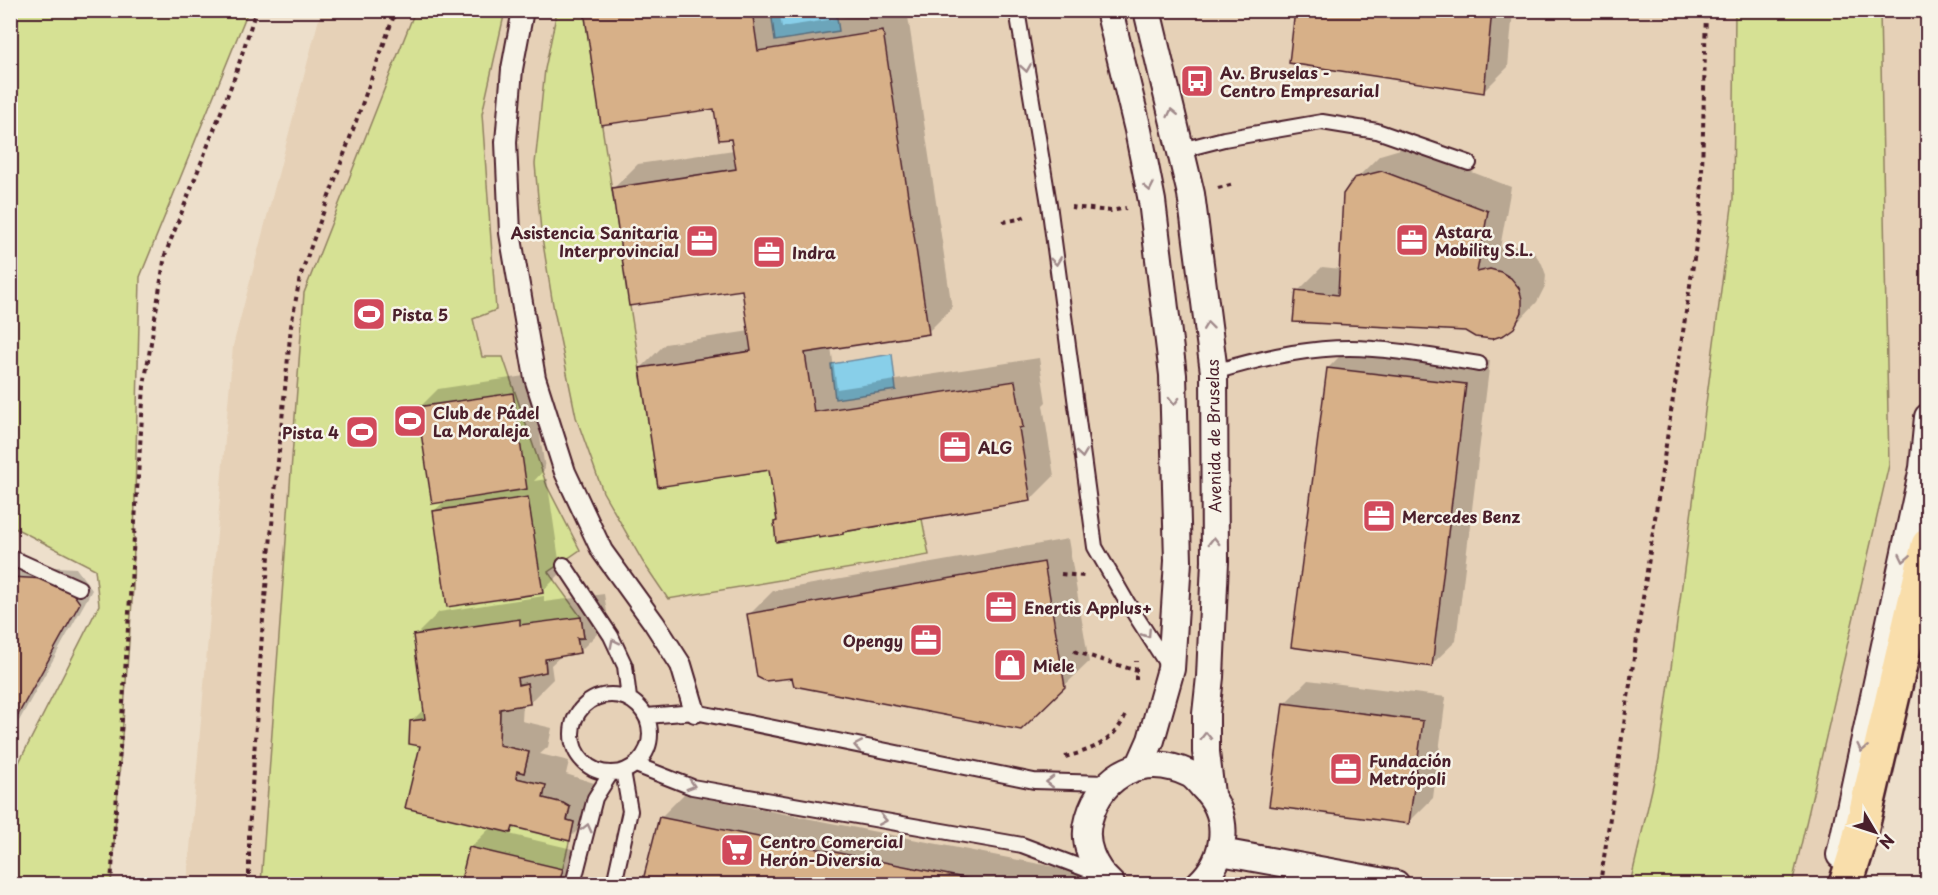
<svg xmlns="http://www.w3.org/2000/svg" width="1938" height="895" viewBox="0 0 1938 895" font-family="'Playpen Sans',sans-serif">
  <style>
    .built { fill: #e6d1b7 }
    .green { fill: #d6e194; stroke: #908060; stroke-width: 1.5 }
    .water { fill: #88cfe9; stroke: #6f899d; stroke-width: 1.5 }
    .shadow { fill: #0003 }
    .building { fill: #d7b088; stroke: #4a1f2b; stroke-width: 1.5 }
    .lines { fill: none; stroke-linecap: round; stroke-linejoin: round }
    .service-casing { stroke: #4a1f2b; stroke-width: 18 }
    .pedestrian-casing { stroke: #4a1f2b; stroke-width: 24 }
    .minor-casing { stroke: #4a1f2b; stroke-width: 30 }
    .motorway-casing { stroke: #4a1f2b; stroke-width: 38 }
    .path { stroke: #4a1f2b; stroke-width: 4; stroke-dasharray: 4.5 4.5; stroke-linecap: butt }
    .service { stroke: #f7f3e8; stroke-width: 14 }
    .pedestrian { stroke: #f7f3e8; stroke-width: 20 }
    .minor { stroke: #f7f3e8; stroke-width: 26 }
    .motorway { stroke: #f9deab; stroke-width: 33 }
    .oneway { stroke: #a0898a }
    .labels { text-anchor: middle; dominant-baseline: central; stroke-width: 5; stroke-linejoin: round; paint-order: stroke }
    .poi-label { font-size: 16px; font-weight: bold; fill: #4a1f2b; stroke: #f7f3e8; text-anchor: start }
    .street-label { font-size: 16px; fill: #4a1f2b; stroke: #f7f3e8 }
  </style>
  <rect width="100%" height="100%" fill="#eddfcb"/>
  <filter id="ink" filterUnits="userSpaceOnUse"><feTurbulence type="fractalNoise" baseFrequency=".0167" numOctaves="2"/><feDisplacementMap in="SourceGraphic" scale="12" xChannelSelector="R" yChannelSelector="G"/><feConvolveMatrix kernelMatrix="1 2 1 2 8 2 1 2 1" color-interpolation-filters="sRGB"/></filter>
  <g filter="url(#ink)">
    <!-- built -->
    <path class="built" d="M 321,11 L 1927,11 L 1928,417 L 1836,884 L 187,884 L 233,346 Z"/>
    <!-- green -->
    <path class="green" d="M 11,10 L 248,11 L 140,277 L 133,588 L 111,884 L 11,884 L 11,778 L 99,605 L 95,569 L 11,526 Z
      M 415,11 L 505,11 L 482,114 L 496,310 L 473,319 L 482,357 L 503,357 L 547,486 L 580,550 L 548,572 L 581,617 L 584,638 L 577,639 L 580,653 L 545,659 L 546,672 L 517,678 L 518,684 L 527,683 L 530,704 L 500,709 L 499,745 L 529,752 L 524,773 L 517,771 L 516,778 L 546,785 L 543,798 L 563,803 L 570,807 L 567,820 L 574,822 L 559,884 L 261,884 L 304,293 Z
      M 557,11 L 584,11 L 658,486 L 769,470 L 777,521 L 774,522 L 777,542 L 818,535 L 819,537 L 843,534 L 843,532 L 922,519 L 929,555 L 668,599 L 643,562 L 603,492 L 576,417 L 553,305 L 541,231 L 535,164 L 545,69 Z
      M 1735,11 L 1880,11 L 1889,465 L 1792,884 L 1630,884 L 1659,759 L 1733,199 Z"/>
    <!-- water -->
    <path class="water" d="M 771,11 L 836,11 L 839,31 L 775,41 Z
      M 892,354 L 896,390 L 835,399 L 831,364 Z"/>
    <!-- shadow -->
    <path class="shadow" d="M 586,10 L 779,10 L 782,27 L 892,10 L 907,10 L 952,308 L 928,332 L 831,347 L 837,389 L 1039,358 L 1046,402 L 1043,405 L 1054,476 L 1030,500 L 819,533 L 775,522 L 778,520 L 770,468 L 641,368 L 665,344 L 750,331 L 743,289 L 614,188 L 638,164 L 734,150 L 732,137 L 716,107 Z
      M 1296,10 L 1513,10 L 1508,67 L 1484,91 Z
      M 1407,147 L 1511,187 L 1500,248 L 1515,246 L 1526,249 L 1535,254 L 1542,264 L 1546,275 L 1545,286 L 1537,302 L 1513,327 L 1466,329 L 1298,291 L 1322,267 L 1341,269 L 1356,179 L 1380,155 Z
      M 1352,344 L 1490,361 L 1456,641 L 1431,665 L 1328,368 Z
      M 531,375 L 545,469 L 534,481 L 547,479 L 561,573 L 542,592 L 434,511 L 445,501 L 419,408 L 438,389 Z
      M 1068,539 L 1089,662 L 1064,686 L 749,615 L 773,591 Z
      M 19,565 L 76,568 L 92,590 L 10,737 L 10,574 Z
      M 604,594 L 607,612 L 601,618 L 603,628 L 579,652 L 562,655 L 551,665 L 553,679 L 529,703 L 523,704 L 522,721 L 552,728 L 548,747 L 540,754 L 569,761 L 566,774 L 594,783 L 590,796 L 593,815 L 569,839 L 516,827 L 509,834 L 581,851 L 573,884 L 461,884 L 470,848 L 491,827 L 422,745 L 411,722 L 425,708 L 415,636 L 439,612 L 544,596 L 544,602 Z
      M 1308,680 L 1446,697 L 1433,798 L 1409,822 L 1284,704 Z
      M 684,794 L 1080,872 L 1077,884 L 643,884 L 660,818 Z
      M 1275,874 L 1326,884 L 1265,884 Z"/>
    <!-- building -->
    <path class="building" d="M 584,10 L 752,10 L 758,51 L 883,31 L 929,334 L 805,353 L 814,412 L 1015,381 L 1023,427 L 1019,428 L 1031,501 L 843,532 L 843,534 L 819,538 L 818,535 L 776,542 L 774,522 L 777,521 L 769,470 L 658,487 L 640,368 L 751,351 L 742,290 L 629,306 L 612,188 L 736,169 L 731,139 L 719,140 L 714,109 L 601,125 Z
      M 1295,10 L 1492,10 L 1484,93 L 1289,63 Z
      M 1382,171 L 1488,211 L 1477,272 L 1490,269 L 1501,272 L 1511,278 L 1519,288 L 1522,299 L 1522,312 L 1514,328 L 1504,335 L 1492,339 L 1475,337 L 1465,331 L 1293,322 L 1296,290 L 1338,295 L 1343,194 L 1354,178 Z
      M 1327,368 L 1466,384 L 1432,667 L 1291,647 Z
      M 513,393 L 527,489 L 432,504 L 417,407 Z
      M 528,497 L 543,593 L 447,607 L 433,511 Z
      M 1044,562 L 1065,687 L 1021,730 L 794,686 L 792,678 L 765,681 L 757,677 L 747,614 Z
      M 10,577 L 63,580 L 80,603 L 10,729 Z
      M 581,617 L 584,638 L 577,638 L 580,653 L 545,659 L 546,672 L 517,678 L 518,685 L 527,683 L 530,704 L 500,709 L 499,745 L 529,752 L 524,773 L 517,771 L 516,778 L 546,785 L 543,798 L 563,803 L 570,807 L 567,820 L 574,822 L 570,841 L 513,827 L 511,833 L 405,808 L 420,746 L 409,744 L 410,721 L 425,719 L 413,635 L 520,619 L 520,625 Z
      M 1283,703 L 1423,721 L 1409,824 L 1269,806 Z
      M 659,817 L 989,883 L 997,884 L 642,884 Z
      M 469,847 L 563,869 L 559,884 L 460,884 Z"/>
    <g class="lines">
      <!-- service casing -->
      <g class="service-casing">
        <path id="service" d="M 1017,10 L 1049,204 L 1095,547 L 1125,599 L 1168,666
          M 1181,150 L 1224,139 L 1322,122 L 1377,131 L 1469,163
          M 1214,372 C 1265,357 1320,344 1373,349 C 1408,351 1444,359 1479,364
          M 10,557 L 79,588
          M 564,565 L 611,636 L 625,666 L 629,698
          M572 734a39 39 0 1 1 78 0a39 39 0 1 1-78 0Z
          M 647,716 L 695,712 L 1034,781 L 1108,783
          M 636,765 L 692,787 L 1022,845 L 1099,874
          M 573,884 L 595,798 L 611,773
          M 614,884 L 630,811 L 623,771"/>
      </g>
      <!-- pedestrian casing -->
      <g class="pedestrian-casing">
        <path id="pedestrian" d="M 523,10 L 512,69 L 506,142 L 510,233 L 535,378 L 565,472 L 602,551 L 654,623 L 681,665 L 695,712"/>
      </g>
      <!-- minor casing -->
      <g class="minor-casing">
        <path id="minor" d="M 1109,10 L 1138,130 L 1152,201 L 1173,375 L 1178,561 L 1171,669 L 1151,740 L 1139,767
          M 1147,10 L 1191,194 L 1214,372 L 1215,561 L 1210,677 L 1206,714 L 1206,752 L 1211,794
          M 1221,852 L 1396,884
          M 1840,855 L 1923,468 L 1928,417
          M 1111,884 C 1093,868 1082,843 1089,819 C 1102,772 1146,752 1190,774 C 1195,777 1199,782 1203,787 C 1232,815 1227,858 1199,884"/>
      </g>
      <!-- motorway casing -->
      <g class="motorway-casing">
        <path id="motorway" d="M 1846,884 L 1857,849 L 1928,545"/>
      </g>
      <!-- path -->
      <path class="path" d="M 1218,188 L 1234,184
        M 1071,207 L 1111,211 L 1126,208
        M 1003,222 L 1019,219 L 1028,215
        M 1061,574 L 1084,576
        M 1074,651 L 1137,671
        M 1136,680 L 1136,661
        M 1065,757 C 1089,751 1114,742 1125,716
        M 111,884 L 144,386 L 165,255 L 235,76 L 256,10
        M 249,884 L 249,832 L 263,619 L 291,326 L 300,277 L 396,10
        M 1600,884 L 1701,212 L 1706,10"/>
      <!-- service -->
      <use href="#service" class="service"/>
      <!-- pedestrian -->
      <use href="#pedestrian" class="pedestrian"/>
      <!-- minor -->
      <use href="#minor" class="minor"/>
      <!-- motorway -->
      <use href="#motorway" class="motorway"/>
    </g>
    <!-- one-way arrows -->
    <defs><path id="oneway-chevron" d="M-2-3.5L2.5 0L-2 3.5" fill="none" stroke-width="1.6" stroke-linecap="round" stroke-linejoin="round" transform="scale(1.5)"/></defs>
    <g class="oneway">
      <use href="#oneway-chevron" transform="translate(1026 68) rotate(81)"/>
      <use href="#oneway-chevron" transform="translate(1172 113) rotate(-103)"/>
      <use href="#oneway-chevron" transform="translate(1149 187) rotate(79)"/>
      <use href="#oneway-chevron" transform="translate(1056 261) rotate(83)"/>
      <use href="#oneway-chevron" transform="translate(1208 326) rotate(-97)"/>
      <use href="#oneway-chevron" transform="translate(1174 401) rotate(89)"/>
      <use href="#oneway-chevron" transform="translate(1082 454) rotate(82)"/>
      <use href="#oneway-chevron" transform="translate(1214 541) rotate(-90)"/>
      <use href="#oneway-chevron" transform="translate(1904 558) rotate(102)"/>
      <use href="#oneway-chevron" transform="translate(1147 634) rotate(57)"/>
      <use href="#oneway-chevron" transform="translate(614 643) rotate(-117)"/>
      <use href="#oneway-chevron" transform="translate(1206 736) rotate(-90)"/>
      <use href="#oneway-chevron" transform="translate(858 746) rotate(-169)"/>
      <use href="#oneway-chevron" transform="translate(1862 748) rotate(102)"/>
      <use href="#oneway-chevron" transform="translate(1050 782) rotate(-179)"/>
      <use href="#oneway-chevron" transform="translate(691 785) rotate(17)"/>
      <use href="#oneway-chevron" transform="translate(883 820) rotate(10)"/>
      <use href="#oneway-chevron" transform="translate(587 828) rotate(-76)"/>
    </g>
  </g>
  <!-- icons -->
  <defs>
    <g id="bus-square" transform="scale(1.725)"><rect x="-9" y="-9" width="18" height="18" rx="4" fill="#d1495b" stroke="#f7f3e8"/><path d="M-5-6H5V4H4V6H2V4H-2V6H-4V4H-5ZM-3.5-4V0h7V-4ZM-3.5 1.2v1.5H-2V1.2ZM2 1.2v1.5H3.5V1.2Z" fill="#fff"/></g>
    <g id="office-square" transform="scale(1.725)"><rect x="-9" y="-9" width="18" height="18" rx="4" fill="#d1495b" stroke="#f7f3e8"/><path d="M-6-3h4V-5.5h4V-3h4V5H-6ZM-1-4.5V-3h2v-1.5ZM-6 0V1H6V0Z" fill="#fff"/></g>
    <g id="stadium-square" transform="scale(1.725)"><rect x="-9" y="-9" width="18" height="18" rx="4" fill="#d1495b" stroke="#f7f3e8"/><path d="M0-5a6.5 5 0 1 0 0 10a6.5 5 0 1 0 0-10ZM-3.5-1.8h7v3.6h-7Z" fill="#fff"/></g>
    <g id="shop-square" transform="scale(1.725)"><rect x="-9" y="-9" width="18" height="18" rx="4" fill="#d1495b" stroke="#f7f3e8"/><path d="M-5-2.5h2.3a2.7 3.5 0 0 1 5.4 0H5L5.5 6h-11ZM-1.5-2.5h3a1.5 2.3 0 0 0-3 0Z" fill="#fff"/></g>
    <g id="supermarket-square" transform="scale(1.725)"><rect x="-9" y="-9" width="18" height="18" rx="4" fill="#d1495b" stroke="#f7f3e8"/><path d="M-6-5.5h2.5l.6 2H6L4.5 2H-2.5L-4.4-4H-6ZM-1.5 3.2a1.3 1.3 0 1 0 .1 0ZM3 3.2a1.3 1.3 0 1 0 .1 0Z" fill="#fff"/></g>
  </defs>
  <g fill-rule="evenodd">
    <use href="#bus-square" x="1197" y="81"/>
    <use href="#office-square" x="1412" y="240"/>
    <use href="#office-square" x="702" y="241"/>
    <use href="#office-square" x="769" y="252"/>
    <use href="#stadium-square" x="369" y="314"/>
    <use href="#stadium-square" x="410" y="421"/>
    <use href="#stadium-square" x="362" y="432"/>
    <use href="#office-square" x="955" y="447"/>
    <use href="#office-square" x="1379" y="516"/>
    <use href="#office-square" x="1001" y="607"/>
    <use href="#office-square" x="926" y="640"/>
    <use href="#shop-square" x="1010" y="665"/>
    <use href="#office-square" x="1346" y="769"/>
    <use href="#supermarket-square" x="737" y="850"/>
  </g>
  <g class="labels">
    <!-- poi labels -->
    <g class="poi-label">
      <text x="1220" y="72">Av. Bruselas -<tspan x="1220" dy="18">Centro Empresarial</tspan></text>
      <text x="1435" y="231">Astara<tspan x="1435" dy="18">Mobility S.L.</tspan></text>
      <text x="679" y="232" text-anchor="end">Asistencia Sanitaria<tspan x="679" dy="18">Interprovincial</tspan></text>
      <text x="792" y="252">Indra</text>
      <text x="392" y="314">Pista 5</text>
      <text x="433" y="412">Club de Pádel<tspan x="433" dy="18">La Moraleja</tspan></text>
      <text x="339" y="432" text-anchor="end">Pista 4</text>
      <text x="978" y="447">ALG</text>
      <text x="1402" y="516">Mercedes Benz</text>
      <text x="1024" y="607">Enertis Applus+</text>
      <text x="903" y="640" text-anchor="end">Opengy</text>
      <text x="1033" y="665">Miele</text>
      <text x="1369" y="760">Fundación<tspan x="1369" dy="18">Metrópoli</tspan></text>
      <text x="760" y="841">Centro Comercial<tspan x="760" dy="18">Herón-Diversia</tspan></text>
    </g>
    <!-- street labels -->
    <g class="street-label">
      <text transform="translate(1213 436) rotate(-91)">Avenida de Bruselas</text>
    </g>
  </g>
  <!-- margin -->
  <rect width="1938" height="895" fill="none" stroke="#f7f3e8" stroke-width="36"/>
  <rect x="18" y="18" width="1902" height="859" fill="none" stroke="#4a1f2b" stroke-width="2" filter="url(#ink)"/>
  <!-- north arrow -->
  <g transform="translate(1875 832) rotate(129)" stroke="#f7f3e8" stroke-width="4.5" paint-order="stroke">
  <path d="M0-4.5L10 22L0 15L-10 22Z" fill="#4a1f2b"/>
  <text y="-9" font-size="16" font-weight="bold" text-anchor="middle" fill="#4a1f2b">N</text>
  </g>
</svg>
